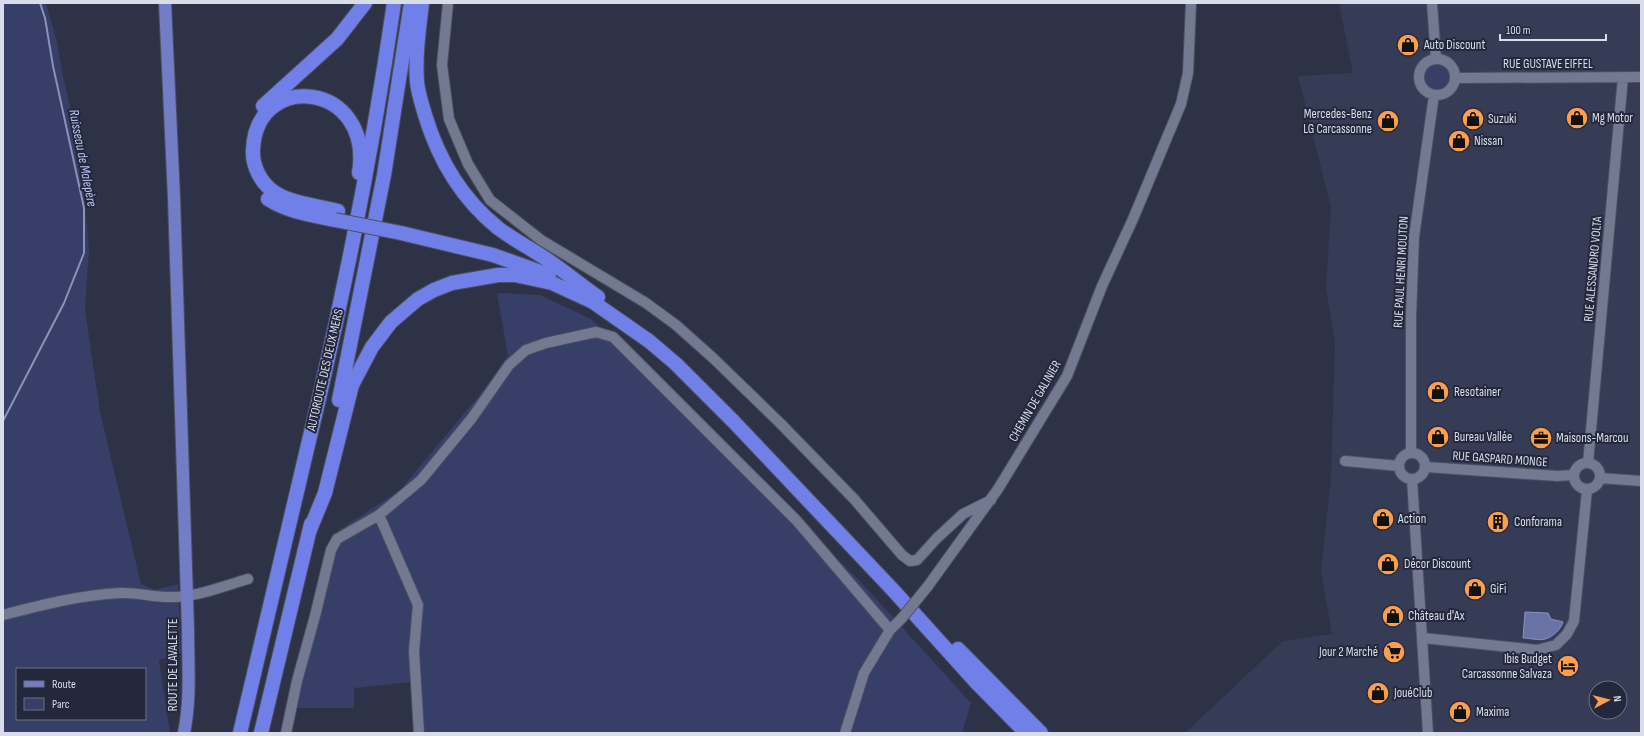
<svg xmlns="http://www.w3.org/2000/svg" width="1644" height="736" viewBox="0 0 1644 736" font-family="'Sofia Sans Condensed',sans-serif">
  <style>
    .built { fill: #363c56; fill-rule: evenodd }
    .green { fill: #373e67; fill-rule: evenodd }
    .water { fill: #6973a6; stroke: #8b92ba }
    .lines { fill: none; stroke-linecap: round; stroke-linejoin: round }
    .stream { stroke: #8b92ba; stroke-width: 2 }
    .minor-casing { stroke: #4d5061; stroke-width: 12 }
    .major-casing { stroke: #4d5061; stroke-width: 14 }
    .highway-casing { stroke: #4d5061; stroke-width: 16 }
    .minor { stroke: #737990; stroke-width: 10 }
    .major { stroke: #727dc5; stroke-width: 12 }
    .highway { stroke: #7180e8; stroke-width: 14 }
    .minor-bridge-casing { stroke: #4d5061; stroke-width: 12; stroke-linecap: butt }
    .highway-bridge-casing { stroke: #4d5061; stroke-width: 16; stroke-linecap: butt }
    .minor-bridge { stroke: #737990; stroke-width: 10 }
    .highway-bridge { stroke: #7180e8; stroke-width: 14 }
    .labels { text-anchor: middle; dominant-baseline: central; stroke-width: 4; stroke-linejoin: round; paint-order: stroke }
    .poi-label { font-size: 13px; fill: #d9dce9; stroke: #24283c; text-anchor: start }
    .street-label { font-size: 13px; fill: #d9dce9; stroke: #24283c }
    .water-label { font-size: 14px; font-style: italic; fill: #bac4f2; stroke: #24283c }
  </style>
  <rect width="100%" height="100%" fill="#2e3247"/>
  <!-- built -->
  <path class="built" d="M 1339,3 L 1641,3 L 1641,733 L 1185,733 L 1283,641 L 1332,634 L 1321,571 L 1331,477 L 1335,342 L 1326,288 L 1331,207 L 1298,76 L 1353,73 ZM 1596,688 L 1620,688 L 1620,712 L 1596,712 Z"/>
  <!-- green -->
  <path class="green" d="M 3,3 L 46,3 L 57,42 L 62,72 L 80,148 L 89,250 L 85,309 L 100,412 L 141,584 L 155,590 L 178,584 L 181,653 L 159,660 L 170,733 L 3,733 ZM 17,669 L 145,669 L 145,719 L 17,719 Z
    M1424 77a13 13 0 1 1 26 0a13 13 0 1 1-26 0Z
    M 497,293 L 540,295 L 591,319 L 859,580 L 971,703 L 962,733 L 425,733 L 421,681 L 354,688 L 354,708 L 295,708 L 339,530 L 400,490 L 482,392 L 508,356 Z"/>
  <!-- water -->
  <path class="water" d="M 1525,612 L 1548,613 L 1551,619 L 1563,622 C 1561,629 1553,637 1545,639 C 1540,641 1529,638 1523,638 Z"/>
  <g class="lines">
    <!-- stream -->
    <path class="stream" d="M 3,421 L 64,303 L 84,253 L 84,208 L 53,66 L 45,18 L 40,3"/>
    <!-- minor casing -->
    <g class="minor-casing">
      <path id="minor" d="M 448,3 L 442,65 L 449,119 L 468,164 L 490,200 L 541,240 L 646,303 L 676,325 L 713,358 L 780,423 L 854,499 L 902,555 L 910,561 L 917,560 L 937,538 L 963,514 L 991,500
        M 1432,3 L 1436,59
        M1419 77a18 18 0 1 1 36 0a18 18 0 1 1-36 0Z
        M 1455,78 L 1641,77
        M 1411,452 L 1411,317 L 1414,237 L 1434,95
        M1399 466a13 13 0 1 1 26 0a13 13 0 1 1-26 0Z
        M 1345,461 L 1399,466
        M1574 476a13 13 0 1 1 26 0a13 13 0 1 1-26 0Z
        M 1588,463 L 1623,77
        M 1426,467 L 1557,476 L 1573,475
        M 1600,478 L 1641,481
        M 1412,479 L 1428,733
        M 379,515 L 418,605 L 414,651 L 419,733
        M 928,586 L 998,489 L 1067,376 L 1102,286 L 1133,219 L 1181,104 L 1188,73 L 1191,3
        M 3,615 C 41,605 80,595 120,593 C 136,592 152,597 168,597 C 195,598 223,586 248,579
        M 1423,638 L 1537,650 L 1556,645 L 1567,634 L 1574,621 L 1587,490
        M 286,733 L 297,681 L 315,616 L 331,550 L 337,539 L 379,515 L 421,480 L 472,418 L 509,365 L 526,350 L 546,343 L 596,332 L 613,337 L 797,521 L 890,630
        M 845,733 L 864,673 L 890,630 L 902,618"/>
    </g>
    <!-- major casing -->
    <g class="major-casing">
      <path id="major" d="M 165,3 L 174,198 L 188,630 C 188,665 191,699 184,733"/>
    </g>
    <!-- highway casing -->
    <g class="highway-casing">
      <path id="highway" d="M 422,3 C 419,29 415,56 417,82 C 418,93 422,104 425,115 C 438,158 462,199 498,228 C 515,241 534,250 552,263 C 568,274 582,286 598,297
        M 263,106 L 337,39 L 365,3
        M 268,199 C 288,212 311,215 335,220
        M 338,211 C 319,206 289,203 274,192 C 261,183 252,166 253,150 C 256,69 374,82 359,173
        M 401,233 L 493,255 L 549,275
        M 339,400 L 384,175 L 411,3
        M 309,532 L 325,493 L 352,385 L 372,347 L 391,322 L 418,299 L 434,290 L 452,283 L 498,275 L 515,275 L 552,283 L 593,302 L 649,341 L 676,364 L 734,422 L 893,590 L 975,681 L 1026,733
        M 958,649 L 1041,733
        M 240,733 C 266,620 294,507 320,394 C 350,264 375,134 394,3
        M 261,733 L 311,524"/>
    </g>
    <!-- minor -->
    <use href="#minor" class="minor"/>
    <!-- major -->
    <use href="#major" class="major"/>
    <!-- highway -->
    <use href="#highway" class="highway"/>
    <!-- minor-bridge casing -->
    <g class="minor-bridge-casing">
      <path id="minor-bridge" d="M 902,618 L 928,586"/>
    </g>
    <!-- highway-bridge casing -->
    <g class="highway-bridge-casing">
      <path id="highway-bridge" d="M 335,220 L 401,233"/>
    </g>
    <!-- minor-bridge -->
    <use href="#minor-bridge" class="minor-bridge"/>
    <!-- highway-bridge -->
    <use href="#highway-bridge" class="highway-bridge"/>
  </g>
  <!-- icons -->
  <defs>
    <g id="shop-disc" transform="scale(1.15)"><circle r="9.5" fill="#fa9f4e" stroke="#24283c"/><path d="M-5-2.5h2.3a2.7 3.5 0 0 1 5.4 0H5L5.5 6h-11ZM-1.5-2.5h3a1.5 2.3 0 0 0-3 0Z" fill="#111"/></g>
    <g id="office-disc" transform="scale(1.15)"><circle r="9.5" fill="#fa9f4e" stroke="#24283c"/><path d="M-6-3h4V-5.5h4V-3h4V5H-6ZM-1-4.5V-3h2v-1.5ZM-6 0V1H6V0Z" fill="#111"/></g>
    <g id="building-disc" transform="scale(1.15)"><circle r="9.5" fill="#fa9f4e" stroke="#24283c"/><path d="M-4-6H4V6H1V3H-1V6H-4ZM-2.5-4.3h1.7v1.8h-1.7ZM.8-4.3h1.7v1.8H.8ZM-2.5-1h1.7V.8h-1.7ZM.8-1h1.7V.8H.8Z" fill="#111"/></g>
    <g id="supermarket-disc" transform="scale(1.15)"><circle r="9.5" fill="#fa9f4e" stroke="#24283c"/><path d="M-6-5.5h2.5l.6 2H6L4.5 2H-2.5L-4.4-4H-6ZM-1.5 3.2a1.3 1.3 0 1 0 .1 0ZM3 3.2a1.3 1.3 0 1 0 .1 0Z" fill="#111"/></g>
    <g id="hotel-disc" transform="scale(1.15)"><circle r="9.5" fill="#fa9f4e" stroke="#24283c"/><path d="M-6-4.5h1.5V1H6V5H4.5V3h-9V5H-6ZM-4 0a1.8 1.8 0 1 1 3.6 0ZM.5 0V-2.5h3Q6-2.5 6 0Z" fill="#111"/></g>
  </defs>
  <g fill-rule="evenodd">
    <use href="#shop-disc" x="1408" y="45"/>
    <use href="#shop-disc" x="1577" y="118"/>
    <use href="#shop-disc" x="1473" y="119"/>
    <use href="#shop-disc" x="1388" y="121"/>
    <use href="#shop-disc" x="1459" y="141"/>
    <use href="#shop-disc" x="1438" y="392"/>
    <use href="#shop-disc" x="1438" y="437"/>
    <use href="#office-disc" x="1541" y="438"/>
    <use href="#shop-disc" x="1383" y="519"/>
    <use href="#building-disc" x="1498" y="522"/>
    <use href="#shop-disc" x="1388" y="564"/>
    <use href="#shop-disc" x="1475" y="589"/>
    <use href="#shop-disc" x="1393" y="616"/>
    <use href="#supermarket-disc" x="1394" y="652"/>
    <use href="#hotel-disc" x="1568" y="666"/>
    <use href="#shop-disc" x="1378" y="693"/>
    <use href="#shop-disc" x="1460" y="712"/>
  </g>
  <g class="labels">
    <!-- poi labels -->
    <g class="poi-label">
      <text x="1424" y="45">Auto Discount</text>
      <text x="1372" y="114" text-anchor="end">Mercedes-Benz<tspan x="1372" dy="15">LG Carcassonne</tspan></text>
      <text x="1592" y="118">Mg Motor</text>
      <text x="1488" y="119">Suzuki</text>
      <text x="1474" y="141">Nissan</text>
      <text x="1454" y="392">Resotainer</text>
      <text x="1454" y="437">Bureau Vallée</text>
      <text x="1556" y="438">Maisons-Marcou</text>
      <text x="1398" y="519">Action</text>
      <text x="1514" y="522">Conforama</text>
      <text x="1404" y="564">Décor Discount</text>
      <text x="1490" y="589">GiFi</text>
      <text x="1408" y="616">Château d'Ax</text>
      <text x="1378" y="652" text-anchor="end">Jour 2 Marché</text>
      <text x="1552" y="659" text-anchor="end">Ibis Budget<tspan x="1552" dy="15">Carcassonne Salvaza</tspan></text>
      <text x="1394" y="693">JouéClub</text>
      <text x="1476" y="712">Maxima</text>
    </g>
    <!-- street labels -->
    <g class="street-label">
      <text x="1548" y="64">RUE GUSTAVE EIFFEL</text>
      <text transform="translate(1593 269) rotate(-85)">RUE ALESSANDRO VOLTA</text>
      <text transform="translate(1401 272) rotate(-87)">RUE PAUL HENRI MOUTON</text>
      <text transform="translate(325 370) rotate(-77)">AUTOROUTE DES DEUX MERS</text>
      <text transform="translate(1035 401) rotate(-60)">CHEMIN DE GALINIER</text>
      <text transform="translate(1500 459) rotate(4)">RUE GASPARD MONGE</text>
      <text transform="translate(173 665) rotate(-90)">ROUTE DE LAVALETTE</text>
    </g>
    <!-- water labels -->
    <g class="water-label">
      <text transform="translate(83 158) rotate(79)">Ruisseau de Malepère</text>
    </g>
  </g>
  <!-- border -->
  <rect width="1644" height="736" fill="none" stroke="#d9dce9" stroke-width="8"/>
  <!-- legend -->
  <rect x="16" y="668" width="130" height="52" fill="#24283c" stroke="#6c7081"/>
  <rect x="24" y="681" width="20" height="6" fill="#727dc5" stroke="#6c7081"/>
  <text x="52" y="688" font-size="12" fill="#d9dce9">Route</text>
  <rect x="24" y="698" width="20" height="12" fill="#373e67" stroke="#6c7081"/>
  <text x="52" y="708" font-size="12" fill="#d9dce9">Parc</text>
  <!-- north arrow -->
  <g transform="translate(1608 700) rotate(83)"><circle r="19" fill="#24283c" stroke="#6c7081"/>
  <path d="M0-3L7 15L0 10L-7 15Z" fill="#fa9f4e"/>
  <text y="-6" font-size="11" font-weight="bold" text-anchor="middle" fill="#d9dce9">N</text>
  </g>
  <!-- scale -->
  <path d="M1500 34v6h106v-6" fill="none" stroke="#d9dce9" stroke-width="2"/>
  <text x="1506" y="34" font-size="12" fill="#d9dce9" stroke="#24283c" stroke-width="3" paint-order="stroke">100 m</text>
</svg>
